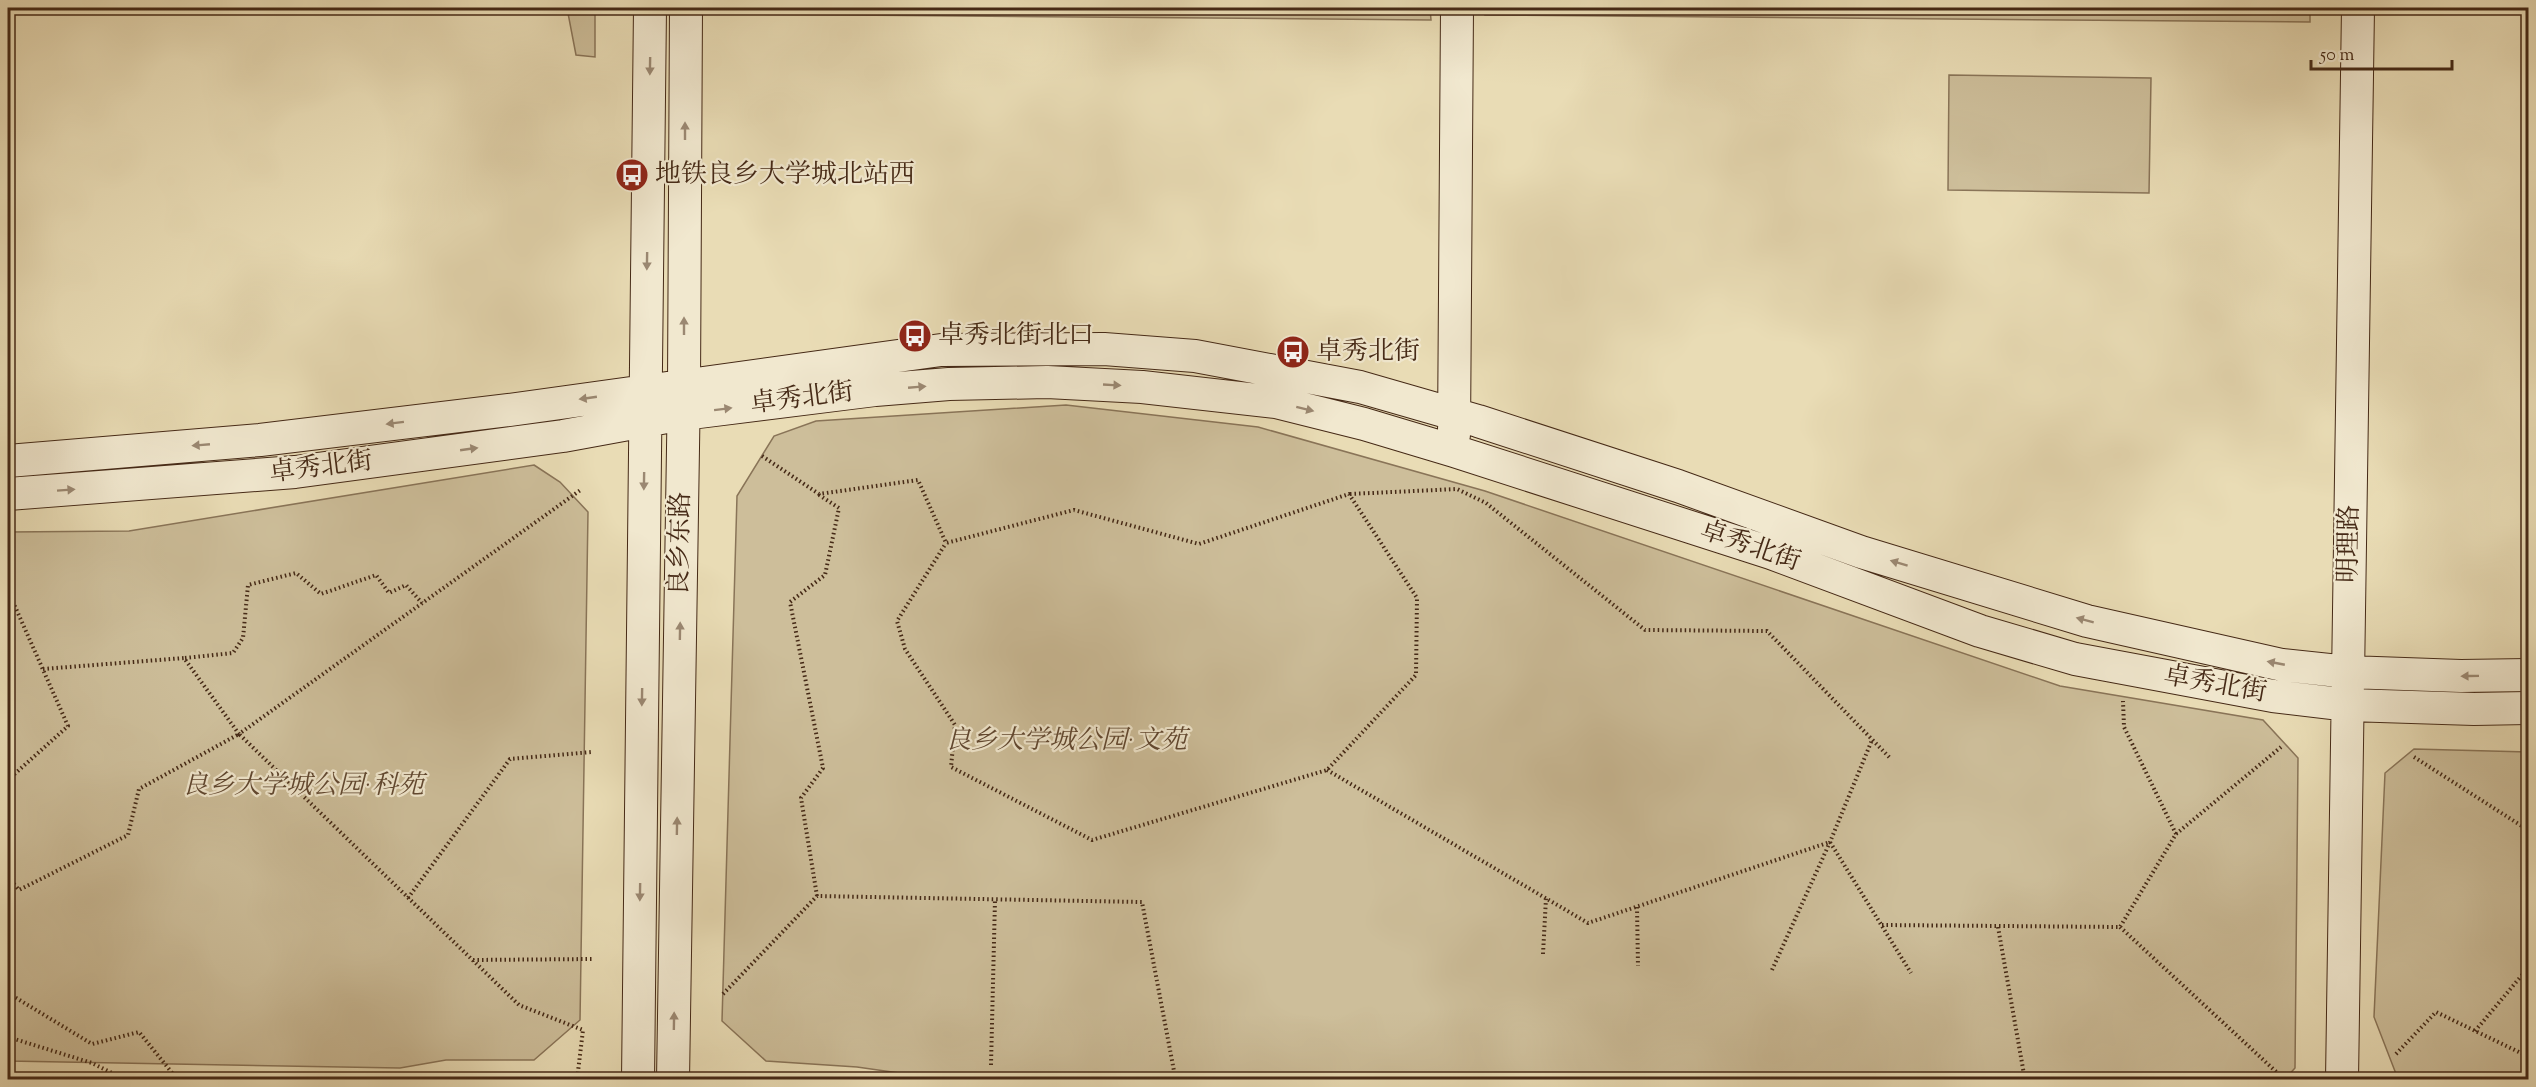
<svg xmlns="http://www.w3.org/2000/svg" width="2536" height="1087" viewBox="0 0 2536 1087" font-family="'Sorts Mill Goudy','Noto Serif SC',serif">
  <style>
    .green { fill: #cdbe9a; stroke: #897458; stroke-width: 1.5 }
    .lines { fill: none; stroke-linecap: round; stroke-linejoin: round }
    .secondary-casing { stroke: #452916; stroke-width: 34 }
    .path { stroke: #452916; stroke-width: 4; stroke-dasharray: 1.5 3; stroke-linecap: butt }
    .secondary { stroke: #f1e8cf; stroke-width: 32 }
    .oneway { fill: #9b8872 }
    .labels { text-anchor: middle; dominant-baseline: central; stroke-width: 4.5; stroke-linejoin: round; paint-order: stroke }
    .poi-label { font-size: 26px; fill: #452916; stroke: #f1e8cf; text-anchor: start }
    .street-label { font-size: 26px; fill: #452916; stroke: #f1e8cf }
    .park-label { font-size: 26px; font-style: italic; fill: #604730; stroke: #f1e8cf }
  </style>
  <rect width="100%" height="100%" fill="#e9dcb5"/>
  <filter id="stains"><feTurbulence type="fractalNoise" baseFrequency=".00333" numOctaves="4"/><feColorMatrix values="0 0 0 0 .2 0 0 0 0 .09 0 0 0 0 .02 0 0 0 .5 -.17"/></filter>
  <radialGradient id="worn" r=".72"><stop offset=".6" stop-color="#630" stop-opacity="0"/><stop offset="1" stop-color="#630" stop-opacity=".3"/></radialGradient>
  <!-- green -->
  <path class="green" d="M 567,8 L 595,8 L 595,57 L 576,55 Z
    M 744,8 L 1430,8 L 1431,20 L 744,14 Z
    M 1486,8 L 2310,8 L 2310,22 L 1485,15 Z
    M 1949,75 L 2151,78 L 2149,193 L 1948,190 Z
    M 1066,405 L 1258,427 L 1485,491 L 2060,686 L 2263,720 L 2298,758 L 2295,1068 L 2284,1080 L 1302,1080 L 913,1075 L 857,1067 L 766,1061 L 722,1021 L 737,496 L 774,436 L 816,421 Z
    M 534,465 L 560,482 L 588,512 L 580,1020 L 534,1060 L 446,1060 L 400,1068 L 8,1061 L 8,532 L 129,531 Z
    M 2414,749 L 2528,752 L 2528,1079 L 2398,1079 L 2374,1017 L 2385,773 Z"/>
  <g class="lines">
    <!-- secondary casing -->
    <g class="secondary-casing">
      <path id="secondary" d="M 1454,435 L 1457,8
        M 8,461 L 260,440 L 509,410 L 941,350 L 1104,349 L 1195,356 L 1360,387 L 1478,421 L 1678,486 L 1861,552 L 2087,621 L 2282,665 L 2348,672 L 2461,676 L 2528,675
        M 8,494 L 295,472 L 563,436 L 683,414 L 875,390 L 949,384 L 1047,382 L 1142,387 L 1276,402 L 1364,424 L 1454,451 L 1771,553 L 1980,631 L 2075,659 L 2273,696 L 2349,705 L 2474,709 L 2528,708
        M 638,1080 L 650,8
        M 673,1080 L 684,385 L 686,8
        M 2342,1080 L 2358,8"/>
    </g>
    <!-- path -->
    <path class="path" d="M 762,456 L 819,494 L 918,480 L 946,543 L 1074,510 L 1199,544 L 1349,494 L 1417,598 L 1416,675 L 1327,770 L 1092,840 L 951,767 L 955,725 L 905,649 L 897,621 L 946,543
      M 1350,494 L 1457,489 L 1486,503 L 1645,630 L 1767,631 L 1891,759
      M 8,601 L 13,602 L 68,726 L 8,780
      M 185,658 L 233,653 L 243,638 L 248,585 L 296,573 L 321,594 L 376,575 L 389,593 L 406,585 L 422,603
      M 43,669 L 184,658 L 239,734 L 582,489
      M 2414,757 L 2528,830
      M 1327,770 L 1588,923 L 1830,842 L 1911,973
      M 2176,834 L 2281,747
      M 8,877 L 19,890 L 128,835 L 139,789 L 239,734 L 519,1005 L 583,1030 L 577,1080
      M 817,896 L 801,798 L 823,768 L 790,602 L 825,575 L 839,508 L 819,495
      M 408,898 L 510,759 L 592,752
      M 1637,907 L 1638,966
      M 1882,925 L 2120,927 L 2176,834 L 2124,727 L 2123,701
      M 1998,927 L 2025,1080
      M 2120,927 L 2284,1079
      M 1543,954 L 1546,898
      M 473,960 L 592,959
      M 1772,970 L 1830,842 L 1872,740
      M 8,993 L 92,1044 L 139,1032 L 173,1074
      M 723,994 L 817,896 L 1142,902 L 1174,1071
      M 2475,1031 L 2528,968
      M 8,1037 L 92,1063 L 116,1075 L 173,1074
      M 2396,1054 L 2436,1012 L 2523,1054 L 2528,1052
      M 991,1065 L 995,900"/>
    <!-- secondary -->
    <use href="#secondary" class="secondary"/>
  </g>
  <!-- one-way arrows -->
  <defs><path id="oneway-solid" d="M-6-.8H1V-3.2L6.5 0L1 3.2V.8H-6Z" transform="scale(1.5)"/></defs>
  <g class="oneway">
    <use href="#oneway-solid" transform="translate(650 66) rotate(91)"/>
    <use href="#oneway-solid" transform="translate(685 131) rotate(-90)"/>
    <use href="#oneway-solid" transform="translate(647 261) rotate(91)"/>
    <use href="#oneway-solid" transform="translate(684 326) rotate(-90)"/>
    <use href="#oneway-solid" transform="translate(1112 385) rotate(3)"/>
    <use href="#oneway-solid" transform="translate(917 387) rotate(-5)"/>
    <use href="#oneway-solid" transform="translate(588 398) rotate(172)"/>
    <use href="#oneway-solid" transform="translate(723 409) rotate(-7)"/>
    <use href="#oneway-solid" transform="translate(1305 409) rotate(14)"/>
    <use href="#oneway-solid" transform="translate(395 423) rotate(173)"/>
    <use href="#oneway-solid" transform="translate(201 445) rotate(175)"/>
    <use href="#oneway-solid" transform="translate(469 449) rotate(-8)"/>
    <use href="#oneway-solid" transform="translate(644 481) rotate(91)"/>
    <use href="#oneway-solid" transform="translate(66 490) rotate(-4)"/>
    <use href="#oneway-solid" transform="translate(1899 563) rotate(-163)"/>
    <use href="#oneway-solid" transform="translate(2085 620) rotate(-165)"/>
    <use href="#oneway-solid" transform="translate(680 631) rotate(-89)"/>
    <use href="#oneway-solid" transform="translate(2276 663) rotate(-169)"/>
    <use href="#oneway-solid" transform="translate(2470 676) rotate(179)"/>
    <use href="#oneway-solid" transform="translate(642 697) rotate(91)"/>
    <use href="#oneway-solid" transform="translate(677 826) rotate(-89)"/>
    <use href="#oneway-solid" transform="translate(640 892) rotate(91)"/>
    <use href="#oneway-solid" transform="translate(674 1021) rotate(-89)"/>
  </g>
  <!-- icons -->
  <defs>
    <g id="bus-disc" transform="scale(1.725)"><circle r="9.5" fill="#8f2418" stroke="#f1e8cf"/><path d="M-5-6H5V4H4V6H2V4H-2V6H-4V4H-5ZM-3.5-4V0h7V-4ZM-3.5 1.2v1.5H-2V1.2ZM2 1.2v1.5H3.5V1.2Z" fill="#fff"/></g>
  </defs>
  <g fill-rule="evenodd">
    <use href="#bus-disc" x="632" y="175"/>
    <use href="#bus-disc" x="915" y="336"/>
    <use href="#bus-disc" x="1293" y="352"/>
  </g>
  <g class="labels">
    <!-- poi labels -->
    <g class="poi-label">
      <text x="655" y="175">地铁良乡大学城北站西</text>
      <text x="938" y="336">卓秀北街北口</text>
      <text x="1316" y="352">卓秀北街</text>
    </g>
    <!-- street labels -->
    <g class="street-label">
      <text transform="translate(802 399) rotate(-7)">卓秀北街</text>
      <text transform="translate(321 468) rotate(-7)">卓秀北街</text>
      <text transform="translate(681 544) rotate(-89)">良乡东路</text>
      <text transform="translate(2350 544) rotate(-89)">明理路</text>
      <text transform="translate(1750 547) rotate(19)">卓秀北街</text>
      <text transform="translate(2215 685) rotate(10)">卓秀北街</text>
    </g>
    <!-- park labels -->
    <g class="park-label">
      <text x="1066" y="741">良乡大学城公园·文苑</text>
      <text x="303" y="786">良乡大学城公园·科苑</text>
    </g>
  </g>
  <!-- margin -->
  <rect width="2536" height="1087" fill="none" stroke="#e9dcb5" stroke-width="30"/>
  <rect x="9" y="9" width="2518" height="1069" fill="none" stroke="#452916" stroke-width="3"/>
  <rect x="15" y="15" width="2506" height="1057" fill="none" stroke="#452916" stroke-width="1.5"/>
  <!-- scale -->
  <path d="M2311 60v9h141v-9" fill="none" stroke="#452916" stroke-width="3"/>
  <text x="2320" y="60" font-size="18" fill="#452916" stroke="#f1e8cf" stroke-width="4.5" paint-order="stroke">50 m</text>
  <rect width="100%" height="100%" filter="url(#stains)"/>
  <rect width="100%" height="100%" fill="url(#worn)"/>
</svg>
